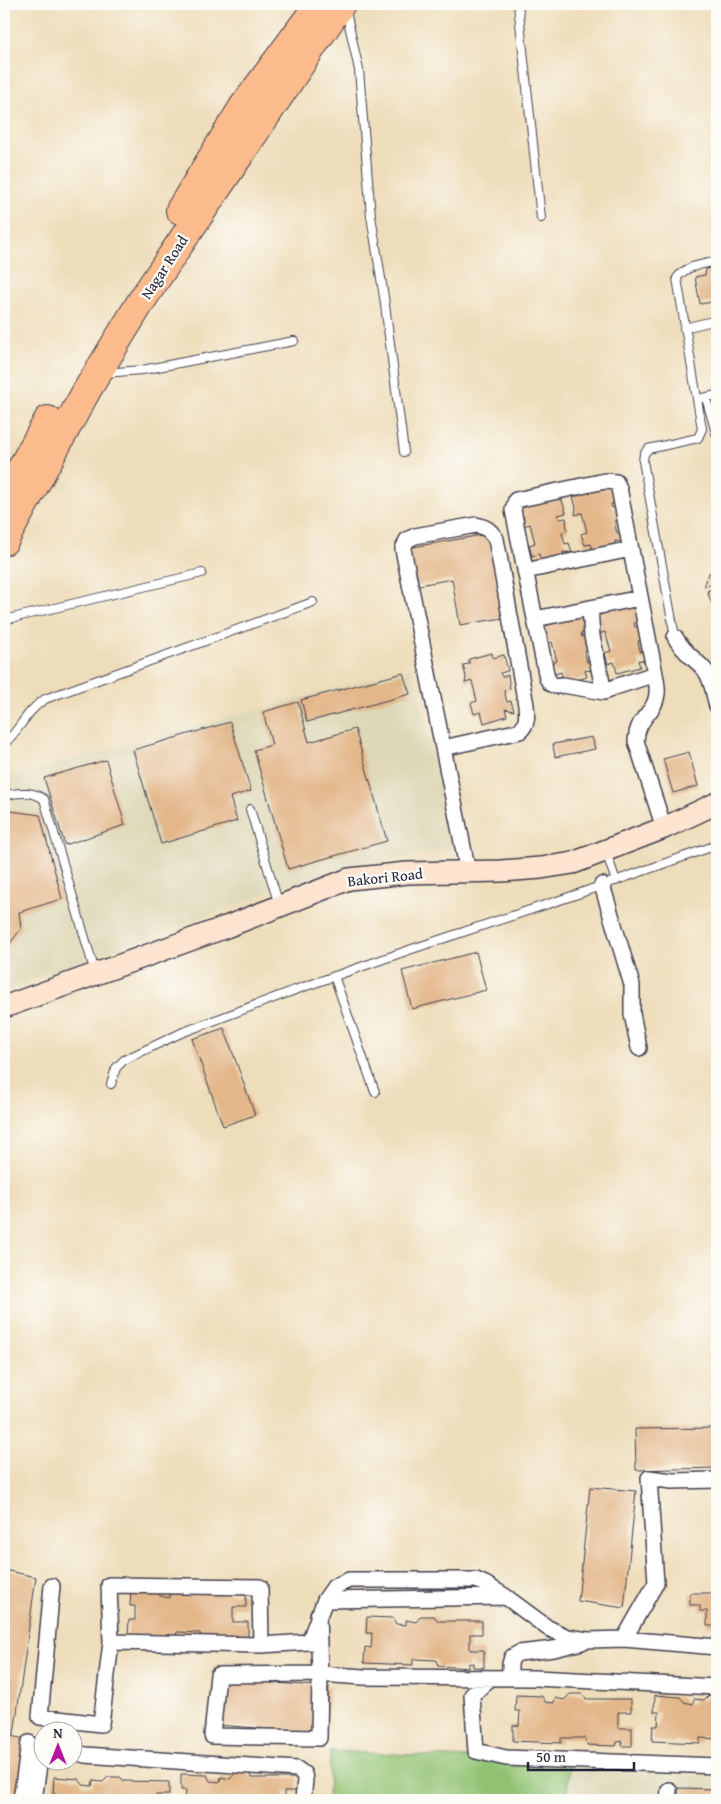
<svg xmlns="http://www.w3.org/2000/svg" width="721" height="1804" viewBox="0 0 721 1804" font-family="'Gentium Book Plus',serif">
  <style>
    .built { fill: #ded8b7 }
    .green { fill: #91c272; stroke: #5a7256 }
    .building { fill: #e3b78a }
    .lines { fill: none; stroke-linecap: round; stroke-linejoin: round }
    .lane-casing { stroke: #413e4e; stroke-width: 10 }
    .street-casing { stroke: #413e4e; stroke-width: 18 }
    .secondary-casing { stroke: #413e4e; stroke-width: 24 }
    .highway-casing { stroke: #413e4e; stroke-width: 30 }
    .lane { stroke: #fff; stroke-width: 8 }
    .street { stroke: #fff; stroke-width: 15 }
    .secondary { stroke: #fde4d1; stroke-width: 21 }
    .highway { stroke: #fbbb8d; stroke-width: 28 }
    .labels { text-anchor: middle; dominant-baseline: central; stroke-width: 4.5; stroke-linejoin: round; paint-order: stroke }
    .street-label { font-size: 15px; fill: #22223b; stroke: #fdfcf7 }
  </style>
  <rect width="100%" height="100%" fill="#fdfcf7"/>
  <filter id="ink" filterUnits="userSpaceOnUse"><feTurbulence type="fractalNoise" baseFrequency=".02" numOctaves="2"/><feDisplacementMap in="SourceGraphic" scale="10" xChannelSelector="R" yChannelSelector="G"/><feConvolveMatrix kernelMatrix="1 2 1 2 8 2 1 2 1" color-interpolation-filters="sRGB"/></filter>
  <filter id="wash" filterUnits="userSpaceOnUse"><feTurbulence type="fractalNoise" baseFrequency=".0096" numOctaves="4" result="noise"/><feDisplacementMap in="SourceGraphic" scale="20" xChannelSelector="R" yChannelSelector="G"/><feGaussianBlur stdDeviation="1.12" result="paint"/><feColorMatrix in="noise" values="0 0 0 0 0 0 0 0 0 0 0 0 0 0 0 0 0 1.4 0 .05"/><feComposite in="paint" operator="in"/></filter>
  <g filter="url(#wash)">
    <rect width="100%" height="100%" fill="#eeddba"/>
    <!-- built -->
    <path class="built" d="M 412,667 L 455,847 L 313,876 L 4,991 L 4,779 Z
      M 329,1749 L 570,1763 L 689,1776 L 717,1777 L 717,1800 L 327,1800 Z"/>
    <!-- green -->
    <path class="green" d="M 330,1751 L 570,1763 L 566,1800 L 328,1800 Z"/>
    <g id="blocks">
      <!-- building -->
      <path class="building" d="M 717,267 L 717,304 L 712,305 L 712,302 L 700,304 L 695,277 L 705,275 L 706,269 Z
        M 602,485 L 603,489 L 614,486 L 618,502 L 611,504 L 612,508 L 618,507 L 620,520 L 614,522 L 617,533 L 622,532 L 624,542 L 615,541 L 617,548 L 594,554 L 591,544 L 585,545 L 581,534 L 587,532 L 582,513 L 575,515 L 576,508 L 573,496 L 579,496 L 579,491 Z
        M 561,497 L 566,513 L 558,515 L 559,519 L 566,518 L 567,531 L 562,533 L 565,544 L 569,543 L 572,553 L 563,552 L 564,559 L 542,565 L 539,554 L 532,556 L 529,545 L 535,543 L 530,524 L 523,526 L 524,519 L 520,507 L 526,507 L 526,501 Z
        M 488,534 L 503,618 L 460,625 L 452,579 L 414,586 L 407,548 Z
        M 717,570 L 717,602 L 712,604 L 707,591 L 714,588 L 714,583 L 705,587 L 705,580 L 708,577 L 709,573 Z
        M 637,605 L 641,621 L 634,623 L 635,627 L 642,626 L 643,639 L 638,641 L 640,652 L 645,651 L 647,661 L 638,660 L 640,667 L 617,673 L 614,662 L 608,664 L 605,653 L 611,651 L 605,632 L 599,634 L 600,627 L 596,615 L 602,615 L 602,610 Z
        M 584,615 L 588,631 L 581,633 L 582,637 L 588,636 L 590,649 L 584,651 L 587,662 L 591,661 L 594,671 L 585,670 L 587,677 L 564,683 L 561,672 L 555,674 L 551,663 L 557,661 L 552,642 L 545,644 L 543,625 L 549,625 L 549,619 Z
        M 492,653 L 493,658 L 504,655 L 508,671 L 500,673 L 502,677 L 508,675 L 510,689 L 504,690 L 507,702 L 511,701 L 514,711 L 505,709 L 507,716 L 484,723 L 481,712 L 474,714 L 471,703 L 477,701 L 472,681 L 465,683 L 466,677 L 463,665 L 469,664 L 469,659 Z
        M 403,673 L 410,694 L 307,722 L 301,700 Z
        M 298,702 L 309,742 L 355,729 L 387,841 L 288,869 L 254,750 L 272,745 L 263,712 Z
        M 230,722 L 251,791 L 230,797 L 237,821 L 161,844 L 133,750 Z
        M 592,737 L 595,749 L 555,757 L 553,744 Z
        M 689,752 L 698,786 L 673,793 L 663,759 Z
        M 106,760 L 125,825 L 65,845 L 44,778 Z
        M 4,810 L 40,815 L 62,899 L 19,912 L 21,929 L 4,951 Z
        M 476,952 L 486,990 L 412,1009 L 402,971 Z
        M 224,1028 L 255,1115 L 223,1126 L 192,1039 Z
        M 717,1428 L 717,1468 L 636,1470 L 635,1429 Z
        M 590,1487 L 636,1491 L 624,1608 L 578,1601 Z
        M 4,1570 L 36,1577 L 14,1734 L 4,1734 Z
        M 131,1589 L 157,1591 L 160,1596 L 170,1598 L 170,1593 L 180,1594 L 181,1592 L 246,1594 L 246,1607 L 233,1607 L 233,1622 L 248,1622 L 248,1640 L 237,1640 L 237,1635 L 232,1637 L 232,1641 L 202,1639 L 200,1633 L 177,1632 L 176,1637 L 128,1635 L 129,1620 L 135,1620 L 135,1606 L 130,1606 Z
        M 690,1593 L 717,1593 L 717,1626 L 707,1626 L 707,1611 L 700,1611 L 700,1605 L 690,1605 Z
        M 421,1616 L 434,1616 L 438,1621 L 482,1621 L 482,1634 L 470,1634 L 470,1650 L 484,1650 L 484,1668 L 473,1667 L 473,1663 L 468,1664 L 468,1668 L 438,1666 L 436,1660 L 413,1659 L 413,1665 L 364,1663 L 365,1647 L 371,1648 L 372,1633 L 366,1633 L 367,1617 L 393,1618 L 396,1624 L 406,1625 L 406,1620 L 416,1622 Z
        M 221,1679 L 329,1687 L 325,1733 L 217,1725 Z
        M 570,1694 L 582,1694 L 586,1699 L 631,1699 L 631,1712 L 618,1712 L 618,1728 L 632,1728 L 632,1746 L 622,1746 L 622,1741 L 617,1742 L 616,1746 L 587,1745 L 585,1738 L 561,1738 L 561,1743 L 513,1741 L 513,1725 L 519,1726 L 520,1711 L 515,1711 L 516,1695 L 542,1696 L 545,1702 L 554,1703 L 555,1698 L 564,1700 Z
        M 655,1695 L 680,1697 L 684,1702 L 693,1704 L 694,1699 L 704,1700 L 709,1695 L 717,1695 L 717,1739 L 700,1738 L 700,1743 L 652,1741 L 653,1726 L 658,1726 L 659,1712 L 654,1712 Z
        M 4,1735 L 26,1739 L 18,1797 L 4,1795 Z
        M 235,1773 L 248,1773 L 252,1778 L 297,1778 L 296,1791 L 284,1791 L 284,1800 L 185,1800 L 186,1790 L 181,1790 L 181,1774 L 207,1775 L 210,1781 L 220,1782 L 221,1777 L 230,1779 Z
        M 54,1777 L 79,1779 L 83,1785 L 92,1786 L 93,1781 L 103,1782 L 108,1777 L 120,1777 L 124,1781 L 169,1782 L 169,1795 L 156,1795 L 156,1800 L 58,1800 L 58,1794 L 53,1794 Z
        M 678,1788 L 717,1789 L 717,1800 L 678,1800 Z"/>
    </g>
  </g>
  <g filter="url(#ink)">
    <use href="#blocks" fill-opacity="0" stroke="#413e4e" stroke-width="1"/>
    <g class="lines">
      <!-- lane casing -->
      <g class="lane-casing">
        <path id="lane" d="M 518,4 L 541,218
          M 346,11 L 359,70 L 371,216 L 384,297 L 404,452
          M 684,328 L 717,320
          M 104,373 L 142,370 L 294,341
          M 702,398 L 717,395
          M 706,398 L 717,436
          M 4,620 L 202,573
          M 675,637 L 643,461 L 644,454 L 648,449 L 698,438 L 702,429 L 677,278 C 686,265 703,265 717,261
          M 4,744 C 20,730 26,711 45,699 L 313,602
          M 4,795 C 20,793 30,790 44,799 L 95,972
          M 250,809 L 279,905
          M 606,852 L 616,881
          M 334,976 L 375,1092
          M 111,1084 L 116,1068 L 124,1060 L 181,1033 L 295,990 L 412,949 L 572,896 L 717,845"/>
      </g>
      <!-- street casing -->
      <g class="street-casing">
        <path id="street" d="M 525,571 L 631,549
          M 590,608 L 592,636 L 604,692
          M 535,619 L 640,598
          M 675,637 C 683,652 693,657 704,669 C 712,678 714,695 717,706
          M 655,674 L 615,687 L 604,692 L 563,685 L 556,686 L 551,684 L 547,678 L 513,510 L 516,500 L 605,481 L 616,482 L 619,488 L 655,674 C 656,680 658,688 657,694 C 655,714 637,716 636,741 L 664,828
          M 443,748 L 520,731 C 528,723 527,716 526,705 L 496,539 C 490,530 486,527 476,525 L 415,536 L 407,540 L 403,549 L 468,872
          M 602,885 L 632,985 L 632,1014 L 639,1048
          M 52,1586 L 40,1717 L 101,1724 L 111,1642 L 261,1645 L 309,1642 L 325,1600 L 334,1587 L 349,1580 L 476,1580 L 485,1584 L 506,1597
          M 325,1600 L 506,1597 L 548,1628 L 567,1637 L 588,1640 L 624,1639 L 717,1647
          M 318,1615 L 320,1674 L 218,1675 L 212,1736 L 319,1738 L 320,1674 L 363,1677 L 535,1678 L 717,1687
          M 624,1639 L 656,1583 L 649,1478 L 672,1481 L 717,1480
          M 111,1642 L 109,1585 L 260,1587 L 261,1645
          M 510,1677 L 510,1664 L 512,1657 L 519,1653 L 554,1649 L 582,1642
          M 489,1679 L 472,1695 L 476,1751 L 506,1758 L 717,1766
          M 72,1751 L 85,1755 L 297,1769 L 304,1774 L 305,1780 L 303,1800
          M 21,1800 L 29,1743
          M 34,1800 L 40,1758 L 42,1753
          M 668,1800 L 669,1790"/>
      </g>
      <!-- secondary casing -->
      <g class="secondary-casing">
        <path id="secondary" d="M 4,1007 L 226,927 L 349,879 L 407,873 L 501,871 L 541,868 L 573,863 L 664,828 L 717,803"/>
      </g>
      <!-- highway casing -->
      <g class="highway-casing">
        <path id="highway" d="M 180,210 L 243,107 L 319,4
          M 4,500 L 48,420
          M 4,541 L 87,390 L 142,300 L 341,4"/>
      </g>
      <!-- lane -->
      <use href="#lane" class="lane"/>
      <!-- street -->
      <use href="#street" class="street"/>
      <!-- secondary -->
      <use href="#secondary" class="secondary"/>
      <!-- highway -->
      <use href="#highway" class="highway"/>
    </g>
  </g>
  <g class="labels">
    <!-- street labels -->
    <g class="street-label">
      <text transform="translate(164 267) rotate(-57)">Nagar Road</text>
      <text transform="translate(385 877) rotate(-6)">Bakori Road</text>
    </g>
  </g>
  <!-- margin -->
  <rect width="721" height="1804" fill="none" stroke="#fdfcf7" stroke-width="20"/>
  <!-- north arrow -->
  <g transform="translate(58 1746)"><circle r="24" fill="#fdfcf7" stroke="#a5a5ac"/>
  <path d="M0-4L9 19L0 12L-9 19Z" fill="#b5179e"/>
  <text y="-8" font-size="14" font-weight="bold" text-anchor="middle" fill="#22223b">N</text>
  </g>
  <!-- scale -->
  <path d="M528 1762v8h106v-8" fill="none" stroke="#22223b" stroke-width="2.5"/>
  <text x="536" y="1762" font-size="15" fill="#22223b" stroke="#fdfcf7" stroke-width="4" paint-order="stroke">50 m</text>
</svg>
